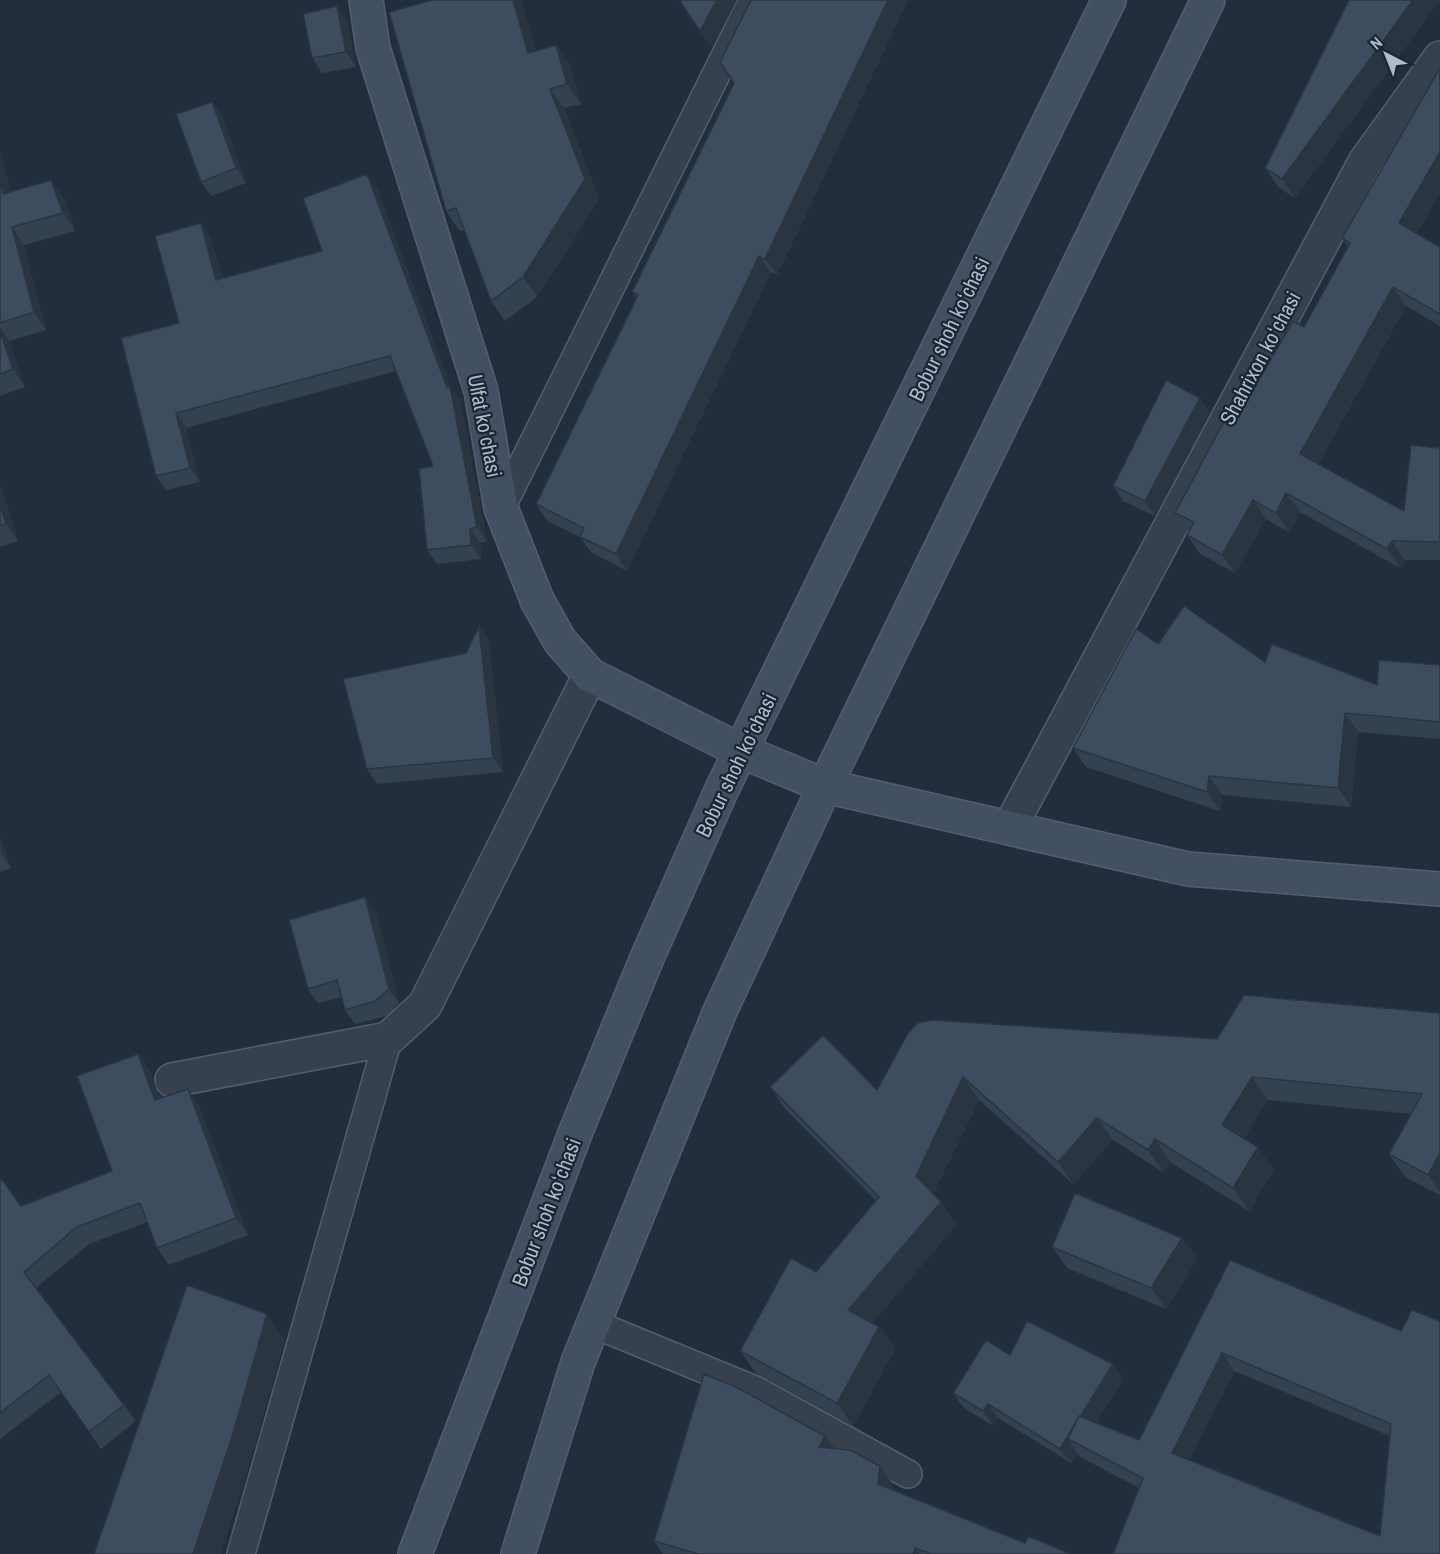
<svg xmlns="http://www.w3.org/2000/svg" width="1440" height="1554" viewBox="0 0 1440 1554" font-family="'Archivo Narrow',sans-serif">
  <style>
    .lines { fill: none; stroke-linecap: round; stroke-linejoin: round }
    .lane-casing { stroke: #545e6c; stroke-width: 30 }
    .street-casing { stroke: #545e6c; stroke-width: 36 }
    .secondary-casing { stroke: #545e6c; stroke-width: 36 }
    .lane { stroke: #36404e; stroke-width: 27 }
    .street { stroke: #36404e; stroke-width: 33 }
    .secondary { stroke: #434f62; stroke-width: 33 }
    .wall { fill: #344151; fill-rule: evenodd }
    .shaded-wall { fill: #2b3542 }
    .building { fill: #3d4c5e; stroke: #2b3542; stroke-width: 1.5; fill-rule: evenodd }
    .labels { text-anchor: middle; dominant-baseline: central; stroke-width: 4.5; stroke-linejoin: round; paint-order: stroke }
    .street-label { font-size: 21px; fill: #b1bbca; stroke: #1b2533 }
  </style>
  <rect width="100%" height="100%" fill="#222e3e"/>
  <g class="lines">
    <!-- lane casing -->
    <g class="lane-casing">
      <path id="lane" d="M 501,508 L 753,0
        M 594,1324 L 755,1390 L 908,1474
        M 241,1554 L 388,1039"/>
    </g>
    <!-- street casing -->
    <g class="street-casing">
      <path id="street" d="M 1010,827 L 1365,162 L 1440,58
        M 172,1080 L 388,1039 L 425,1005 L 590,675"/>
    </g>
    <!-- secondary casing -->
    <g class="secondary-casing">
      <path id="secondary" d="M 366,0 L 373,48 L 481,391 L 501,508 L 537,600 L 560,641 L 590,675 L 741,751 L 825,786 L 1188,869 L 1440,889
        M 415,1554 L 576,1131 L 647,958 L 722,789 L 1109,0
        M 518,1554 L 578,1362 L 720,1011 L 825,786 L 1208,0"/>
    </g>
    <!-- lane -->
    <use href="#lane" class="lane"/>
    <!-- street -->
    <use href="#street" class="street"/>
    <!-- secondary -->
    <use href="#secondary" class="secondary"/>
  </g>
  <!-- wall -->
  <path class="wall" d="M 432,0 L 521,0 L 536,51 L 556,45 L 570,65 L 581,104 L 564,108 L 599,199 L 537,297 L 505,321 L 491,301 L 464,230 L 460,231 L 446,211 Z
    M 751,0 L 908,0 L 777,275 L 771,272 L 627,571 L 592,553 L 580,537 L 547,521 L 536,504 L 637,299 L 632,292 L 734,83 Z
    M 1349,0 L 1440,0 L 1295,198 L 1278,187 L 1265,168 Z
    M 347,21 L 356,67 L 322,73 L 312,58 Z
    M 212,102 L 222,116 L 246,183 L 211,196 L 201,182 Z
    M 0,151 L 10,192 L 64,198 L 75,231 L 24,245 L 46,330 L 9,341 L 25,387 L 0,396 Z
    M 377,188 L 451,388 L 460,400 L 487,541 L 480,543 L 481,559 L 437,564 L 427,550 L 433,466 L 396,371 L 186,428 L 200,482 L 166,490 L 156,476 L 179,323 L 210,237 L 222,278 L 322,251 Z
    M 1417,234 L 1440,247 L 1440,326 L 1406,306 L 1318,464 L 1404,511 L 1440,448 L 1440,560 L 1405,560 L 1400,568 L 1300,512 L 1289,532 L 1266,519 L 1235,573 L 1200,554 L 1187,535 L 1189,532 L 1175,513 L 1238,416 L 1304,327 L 1348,247 L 1342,238 Z
    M 1200,398 L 1210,413 L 1155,516 L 1123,501 L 1113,486 Z
    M 0,484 L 18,541 L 0,547 Z
    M 479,626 L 489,641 L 503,772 L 377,784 L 367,769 L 466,653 Z
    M 1158,644 L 1265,662 L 1377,685 L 1440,665 L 1440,739 L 1358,732 L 1351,807 L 1222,795 L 1220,811 L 1086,767 L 1073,748 Z
    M 0,837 L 11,868 L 0,872 Z
    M 376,912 L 399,1003 L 386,1016 L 355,1024 L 345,1010 L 342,997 L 318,1003 L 308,989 Z
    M 1440,1013 L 1440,1195 L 1405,1177 L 1389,1154 L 1411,1114 L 1268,1100 L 1244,1138 L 1274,1170 L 1249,1211 L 1170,1162 L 1164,1173 L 1113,1140 L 1073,1184 L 979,1100 L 933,1194 L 957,1224 L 872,1323 L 879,1327 L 895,1349 L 853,1426 L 756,1373 L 740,1351 L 816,1272 L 876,1201 L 786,1110 L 770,1087 L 877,1090 L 1217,1039 Z
    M 138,1054 L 150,1071 L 160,1098 L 199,1106 L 248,1235 L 169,1265 L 157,1248 L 147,1222 L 89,1244 L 36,1288 L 136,1421 L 101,1449 L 61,1392 L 0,1439 L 0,1177 L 21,1206 L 112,1171 Z
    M 1182,1238 L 1197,1259 L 1166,1309 L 1067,1268 L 1052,1247 Z
    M 1230,1260 L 1401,1331 L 1440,1554 L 1139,1488 L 1080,1457 L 1077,1453 L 1071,1463 L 998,1418 L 993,1426 L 963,1407 L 953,1393 L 1010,1355 L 1113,1364 L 1123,1379 L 1096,1423 L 1139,1440 ZM 1234,1371 L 1390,1436 L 1380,1536 L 1189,1460 Z
    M 834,1448 L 880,1466 L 892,1483 L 892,1489 L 1025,1543 L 1071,1554 L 663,1554 L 654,1541 Z"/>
  <!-- shaded-wall -->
  <path class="shaded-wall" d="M 513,0 L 521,0 L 542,73 L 528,53 Z
    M 717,0 L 737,0 L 712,48 L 700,31 Z
    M 888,0 L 908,0 L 777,275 L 765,259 Z
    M 1413,0 L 1440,0 L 1295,198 L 1282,179 Z
    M 337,6 L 347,21 L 356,67 L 346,52 Z
    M 556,45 L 570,65 L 581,104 L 567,84 Z
    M 550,89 L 564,108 L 599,199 L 537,297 L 523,277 Z
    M 212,102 L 222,116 L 246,183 L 236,168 Z
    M 0,151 L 16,211 L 3,194 L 0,181 Z
    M 1440,152 L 1440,194 L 1412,242 L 1399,223 Z
    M 367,174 L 377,188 L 451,388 L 460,400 L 487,541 L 477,527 L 447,387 Z
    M 51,180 L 64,198 L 75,231 L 63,213 Z
    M 201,223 L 210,237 L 226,294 L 216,280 Z
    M 12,227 L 24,245 L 46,330 L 34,312 Z
    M 759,256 L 771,272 L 627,571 L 616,554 Z
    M 1393,287 L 1406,306 L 1313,472 L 1300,454 Z
    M 0,328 L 9,341 L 25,387 L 13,369 L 0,332 Z
    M 1200,398 L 1210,413 L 1155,516 L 1145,501 Z
    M 176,413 L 186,428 L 200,482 L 190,468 Z
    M 0,484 L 18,541 L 6,524 L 0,505 Z
    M 1286,493 L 1300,512 L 1289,532 L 1276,513 Z
    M 1253,500 L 1266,519 L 1235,573 L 1222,555 Z
    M 470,529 L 480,543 L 481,559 L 471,545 Z
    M 1392,541 L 1405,560 L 1400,568 L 1387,549 Z
    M 479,626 L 489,641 L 503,772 L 493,758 Z
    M 1345,713 L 1358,732 L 1351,807 L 1338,788 Z
    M 1209,776 L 1222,795 L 1220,811 L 1207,792 Z
    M 0,837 L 11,868 L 1,853 Z
    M 365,897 L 376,912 L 399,1003 L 389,989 Z
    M 138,1054 L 150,1071 L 167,1117 L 155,1100 Z
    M 963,1077 L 979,1100 L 931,1199 L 916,1176 Z
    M 1252,1077 L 1268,1100 L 1238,1148 L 1222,1125 Z
    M 188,1089 L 199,1106 L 248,1235 L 236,1218 Z
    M 1097,1118 L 1113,1140 L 1073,1184 L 1058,1162 Z
    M 1155,1139 L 1170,1162 L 1164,1173 L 1148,1150 Z
    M 1258,1147 L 1274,1170 L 1249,1211 L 1233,1188 Z
    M 1440,1153 L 1440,1192 L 1428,1175 Z
    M 941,1202 L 957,1224 L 864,1332 L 848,1310 Z
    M 1182,1238 L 1197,1259 L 1166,1309 L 1151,1288 Z
    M 267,1314 L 285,1341 L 250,1463 L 221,1554 L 193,1554 Z
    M 879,1327 L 895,1349 L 853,1426 L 837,1403 Z
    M 1222,1353 L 1234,1371 L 1184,1471 L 1172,1453 Z
    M 1113,1364 L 1123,1379 L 1081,1446 L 1068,1439 L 1077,1453 L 1071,1463 L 1060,1449 Z
    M 988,1404 L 998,1418 L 993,1426 L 983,1411 Z
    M 825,1436 L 838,1453 L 819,1447 Z
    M 880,1466 L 892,1483 L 891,1502 L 878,1484 Z
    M 915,1548 L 919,1554 L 913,1554 Z"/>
  <!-- building -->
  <path class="building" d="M 432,0 L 513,0 L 528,53 L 556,45 L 567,84 L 550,89 L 585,179 L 523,277 L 491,301 L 456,208 L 446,211 L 389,12 Z
    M 679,0 L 717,0 L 700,31 Z
    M 751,0 L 888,0 L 765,259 L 759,256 L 616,554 L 580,537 L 584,528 L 536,504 L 638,295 L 632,292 L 734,83 L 720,62 Z
    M 1349,0 L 1413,0 L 1282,179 L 1265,168 Z
    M 337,6 L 346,52 L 312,58 L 303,14 Z
    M 1440,68 L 1440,152 L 1399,223 L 1440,247 L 1440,314 L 1393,287 L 1300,454 L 1404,511 L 1411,445 L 1440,448 L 1440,542 L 1392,541 L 1387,549 L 1286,493 L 1276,513 L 1253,500 L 1222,555 L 1187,535 L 1194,522 L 1175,513 L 1229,412 L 1238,416 L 1293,321 L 1304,327 L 1350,243 L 1342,238 Z
    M 212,102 L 236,168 L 201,182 L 176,114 Z
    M 367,174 L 447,387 L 450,386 L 477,527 L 470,529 L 471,545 L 427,550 L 419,469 L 433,466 L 390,356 L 176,413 L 190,468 L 156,476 L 121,338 L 179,323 L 155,236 L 201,223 L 216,280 L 322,251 L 303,198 Z
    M 51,180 L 63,213 L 12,227 L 34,312 L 0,323 L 0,181 L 3,194 Z
    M 0,332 L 13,369 L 0,374 Z
    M 1166,380 L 1200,398 L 1145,501 L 1113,486 Z
    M 0,505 L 6,524 L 0,526 Z
    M 1184,606 L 1265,662 L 1272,644 L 1377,685 L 1379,660 L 1440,665 L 1440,722 L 1345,713 L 1338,788 L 1209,776 L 1207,792 L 1073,748 L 1136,629 L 1158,644 Z
    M 479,626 L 493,758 L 367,769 L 343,679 L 466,653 Z
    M 365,897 L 389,989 L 375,1001 L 345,1010 L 337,980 L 308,989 L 289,920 Z
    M 1244,995 L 1440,1013 L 1440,1153 L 1428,1175 L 1389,1154 L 1422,1094 L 1252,1077 L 1222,1125 L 1258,1147 L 1233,1188 L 1155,1139 L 1148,1150 L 1097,1118 L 1058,1162 L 963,1077 L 916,1176 L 941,1202 L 848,1310 L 879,1327 L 837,1403 L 740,1351 L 791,1258 L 816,1272 L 879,1197 L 770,1087 L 823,1035 L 877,1090 L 908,1033 L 918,1023 L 933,1020 L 1217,1039 Z
    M 138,1054 L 155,1100 L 188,1089 L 236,1218 L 157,1248 L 140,1203 L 77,1227 L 24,1272 L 124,1405 L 89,1432 L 49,1375 L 0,1413 L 0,1177 L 21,1206 L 112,1171 L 77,1076 Z
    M 1075,1193 L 1182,1238 L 1151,1288 L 1052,1247 Z
    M 1230,1260 L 1401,1331 L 1412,1310 L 1440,1321 L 1440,1554 L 1113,1554 L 1143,1478 L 1068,1439 L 1079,1416 L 1139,1440 ZM 1222,1353 L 1391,1424 L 1380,1536 L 1172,1453 Z
    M 187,1285 L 267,1314 L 232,1437 L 193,1554 L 94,1554 Z
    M 1027,1321 L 1113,1364 L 1080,1417 L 1079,1416 L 1072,1429 L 1060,1449 L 988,1404 L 983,1411 L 953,1393 L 986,1340 L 1010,1355 Z
    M 704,1374 L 736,1387 L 825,1436 L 819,1447 L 850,1450 L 880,1466 L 878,1484 L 1025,1543 L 1028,1536 L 1071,1554 L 931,1554 L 915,1548 L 913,1554 L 698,1554 L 654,1541 Z"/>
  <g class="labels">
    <!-- street labels -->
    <g class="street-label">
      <text transform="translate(949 329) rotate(-64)">Bobur shoh koʻchasi</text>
      <text transform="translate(1260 358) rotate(-62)">Shahrixon koʻchasi</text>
      <text transform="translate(485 426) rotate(79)">Ulfat koʻchasi</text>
      <text transform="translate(736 765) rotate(-64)">Bobur shoh koʻchasi</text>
      <text transform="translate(546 1212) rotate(-69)">Bobur shoh koʻchasi</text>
    </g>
  </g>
  <!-- north arrow -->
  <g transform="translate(1386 54) rotate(318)" stroke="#1b2533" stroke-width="4.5" paint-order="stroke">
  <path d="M0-4.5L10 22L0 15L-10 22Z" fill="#b1bbca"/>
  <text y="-9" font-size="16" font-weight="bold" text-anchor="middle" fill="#b1bbca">N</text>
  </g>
</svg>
